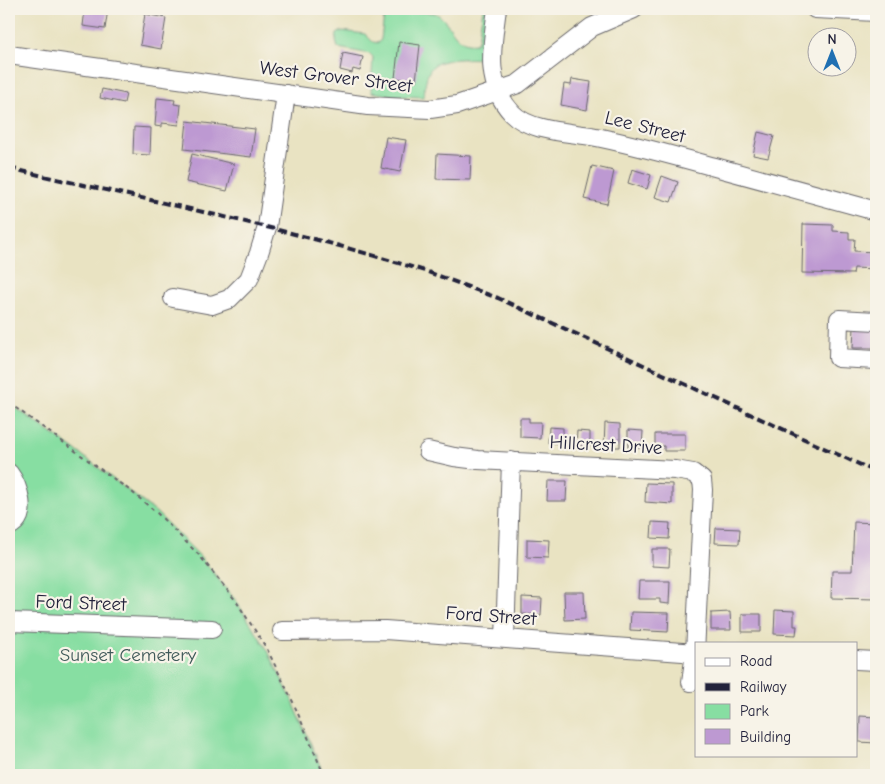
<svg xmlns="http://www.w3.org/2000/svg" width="885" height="784" viewBox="0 0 885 784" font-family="'Comic Neue',sans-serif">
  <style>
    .green { fill: #87dea2; stroke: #54806e }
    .building { fill: #bd99d2 }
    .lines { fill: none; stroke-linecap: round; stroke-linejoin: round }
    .minor-casing { stroke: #68666a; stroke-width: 20 }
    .path { stroke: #68666a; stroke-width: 2; stroke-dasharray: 4 4; stroke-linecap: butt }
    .minor { stroke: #fff; stroke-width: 18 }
    .rail { stroke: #22223b; stroke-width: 4; stroke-dasharray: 8 4; stroke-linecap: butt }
    .labels { text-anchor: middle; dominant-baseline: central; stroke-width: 4.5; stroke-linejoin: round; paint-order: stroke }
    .street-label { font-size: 19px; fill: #22223b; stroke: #f7f3e8 }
    .park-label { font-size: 19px; fill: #405a5a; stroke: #f7f3e8 }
  </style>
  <rect width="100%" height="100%" fill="#f7f3e8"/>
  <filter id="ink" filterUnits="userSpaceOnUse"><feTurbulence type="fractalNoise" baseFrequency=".02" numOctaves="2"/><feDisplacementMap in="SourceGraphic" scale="10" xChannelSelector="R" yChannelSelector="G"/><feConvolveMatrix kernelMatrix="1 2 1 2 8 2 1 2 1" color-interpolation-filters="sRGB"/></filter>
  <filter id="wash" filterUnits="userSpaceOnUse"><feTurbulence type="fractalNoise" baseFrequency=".0096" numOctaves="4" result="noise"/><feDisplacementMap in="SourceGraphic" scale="20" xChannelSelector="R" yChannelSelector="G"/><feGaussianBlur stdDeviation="1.12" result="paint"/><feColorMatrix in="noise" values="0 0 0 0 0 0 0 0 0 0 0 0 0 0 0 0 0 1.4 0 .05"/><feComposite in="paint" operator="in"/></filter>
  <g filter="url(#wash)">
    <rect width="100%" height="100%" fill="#e9e3c2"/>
    <!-- green -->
    <path class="green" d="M 483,9 L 493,9 L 484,59 C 472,58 442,58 433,66 C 425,74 425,87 424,97 L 395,96 L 371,92 L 373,57 L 370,54 L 338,48 L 336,41 L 337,34 L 342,31 L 365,34 L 373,42 L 379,43 L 381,39 L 384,16 L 395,10 L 435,13 C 451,20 454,47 476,43 L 478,40 Z
      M 9,403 L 78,452 L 157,513 L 199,555 L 236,601 L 267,649 L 293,702 L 324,775 L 9,775 Z"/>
    <g id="blocks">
      <!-- building -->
      <path class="building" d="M 85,9 L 108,9 L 105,29 L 83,26 Z
        M 145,14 L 166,18 L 161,49 L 140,45 Z
        M 399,42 L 420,45 L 416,81 L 395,78 Z
        M 343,53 L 363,57 L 360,71 L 353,69 L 352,73 L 340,70 Z
        M 572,79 L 591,82 L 587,110 L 561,105 L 564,84 L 571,85 Z
        M 102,89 L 126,94 L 124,103 L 100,98 Z
        M 157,98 L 175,100 L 174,104 L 181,105 L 179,125 L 162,123 L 162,127 L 155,126 Z
        M 187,121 L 255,129 L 251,157 L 184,149 Z
        M 134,127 L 151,128 L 150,155 L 133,154 Z
        M 758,132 L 774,136 L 768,158 L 753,155 Z
        M 386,137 L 406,140 L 400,172 L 381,168 Z
        M 192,154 L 234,164 L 227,191 L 186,182 Z
        M 437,154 L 471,156 L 470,180 L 436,179 Z
        M 592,166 L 614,171 L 607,204 L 584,199 Z
        M 632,169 L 651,175 L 647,189 L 628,183 Z
        M 662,176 L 678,182 L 671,202 L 655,197 Z
        M 803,224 L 833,225 L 833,231 L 849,232 L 849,239 L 855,239 L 854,251 L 876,252 L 876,269 L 854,268 L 853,274 L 802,273 Z
        M 854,327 L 876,328 L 876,348 L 853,348 Z
        M 520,418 L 529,418 L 529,422 L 541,422 L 540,438 L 520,437 Z
        M 605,423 L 620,424 L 620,447 L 604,447 Z
        M 549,427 L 563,428 L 563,443 L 548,443 Z
        M 628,430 L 643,431 L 642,448 L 628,448 Z
        M 577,431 L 590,432 L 590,446 L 576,446 Z
        M 655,434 L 685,434 L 685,451 L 664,451 L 664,446 L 655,446 Z
        M 548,481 L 567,481 L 566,501 L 547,501 Z
        M 646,483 L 672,484 L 672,504 L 645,502 Z
        M 652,522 L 670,523 L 669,539 L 651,538 Z
        M 854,522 L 876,523 L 876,599 L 831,598 L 832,571 L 852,571 Z
        M 716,528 L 740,529 L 739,544 L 715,543 Z
        M 527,539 L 549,540 L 548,558 L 527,557 Z
        M 652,549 L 670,549 L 669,567 L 652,566 Z
        M 639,581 L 670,581 L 669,604 L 660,603 L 660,599 L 638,599 Z
        M 564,592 L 584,592 L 585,619 L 565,620 Z
        M 522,597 L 542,598 L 541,615 L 522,614 Z
        M 775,610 L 794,611 L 794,626 L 797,626 L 796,635 L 774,634 Z
        M 631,612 L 669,613 L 668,632 L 630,630 Z
        M 730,612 L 731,630 L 711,630 L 711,613 Z
        M 742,614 L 761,614 L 761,632 L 742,632 Z
        M 860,716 L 876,717 L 876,743 L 859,742 Z"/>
    </g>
  </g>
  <g filter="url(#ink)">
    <use href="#blocks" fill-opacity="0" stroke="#68666a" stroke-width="1"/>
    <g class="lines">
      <!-- minor casing -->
      <g class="minor-casing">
        <path id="minor" d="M 497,9 C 492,46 484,83 512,113 C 529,131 567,132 591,136 C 633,144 674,156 715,167 C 769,182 823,197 876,211
          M 815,9 L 876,12
          M 9,55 L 368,106 L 430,109 L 457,105 L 518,84 L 592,27 L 634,9
          M 173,298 L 212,305 L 229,299 L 249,279 L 259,253 L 267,227 L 286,94
          M 876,321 L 839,319 L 838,358 L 876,360
          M 428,451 L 454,457 L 478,460 L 675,470 L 693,473 L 702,480 L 703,490 L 695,653 L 691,682
          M 9,473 C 18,485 30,518 9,526
          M 9,622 L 212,629
          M 282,631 L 385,630 L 696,653
          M 505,639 L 511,461
          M 856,660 L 876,661"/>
      </g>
      <!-- path -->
      <path class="path" d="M 9,403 L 132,492 L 157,513 L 199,555 L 236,601 L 267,649 L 293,702 L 324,775"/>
      <!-- minor -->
      <use href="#minor" class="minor"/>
      <!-- rail -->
      <path class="rail" d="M 9,168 C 141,199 276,225 405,265 C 437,274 467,287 498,298 L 876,472"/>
    </g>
  </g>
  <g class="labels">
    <!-- street labels -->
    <g class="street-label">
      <text transform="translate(336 77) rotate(7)">West Grover Street</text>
      <text transform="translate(645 127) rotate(14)">Lee Street</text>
      <text transform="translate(606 445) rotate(3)">Hillcrest Drive</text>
      <text transform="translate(81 603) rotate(2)">Ford Street</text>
      <text transform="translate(491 616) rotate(4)">Ford Street</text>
    </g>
    <!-- park labels -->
    <g class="park-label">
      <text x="128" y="655">Sunset Cemetery</text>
    </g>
  </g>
  <!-- margin -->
  <rect width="885" height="784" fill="none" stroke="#f7f3e8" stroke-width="30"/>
  <!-- legend -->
  <rect x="695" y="642" width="162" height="115" fill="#f7f3e8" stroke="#a29fa3"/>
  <rect x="705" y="658" width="25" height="8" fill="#ffffff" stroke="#a29fa3"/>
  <text x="740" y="666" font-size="15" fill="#22223b">Road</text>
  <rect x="705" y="683" width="25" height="8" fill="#22223b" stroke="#a29fa3"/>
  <text x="740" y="692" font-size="15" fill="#22223b">Railway</text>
  <rect x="705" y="704" width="25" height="15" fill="#87dea2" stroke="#a29fa3"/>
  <text x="740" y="716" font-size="15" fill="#22223b">Park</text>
  <rect x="705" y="729" width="25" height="15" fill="#bd99d2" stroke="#a29fa3"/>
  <text x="740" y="742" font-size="15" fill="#22223b">Building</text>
  <!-- north arrow -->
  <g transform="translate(832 52)"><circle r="24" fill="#f7f3e8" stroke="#a29fa3"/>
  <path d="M0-4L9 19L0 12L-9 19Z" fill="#1f6fb2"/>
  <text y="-8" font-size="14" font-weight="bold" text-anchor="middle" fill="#22223b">N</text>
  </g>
</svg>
